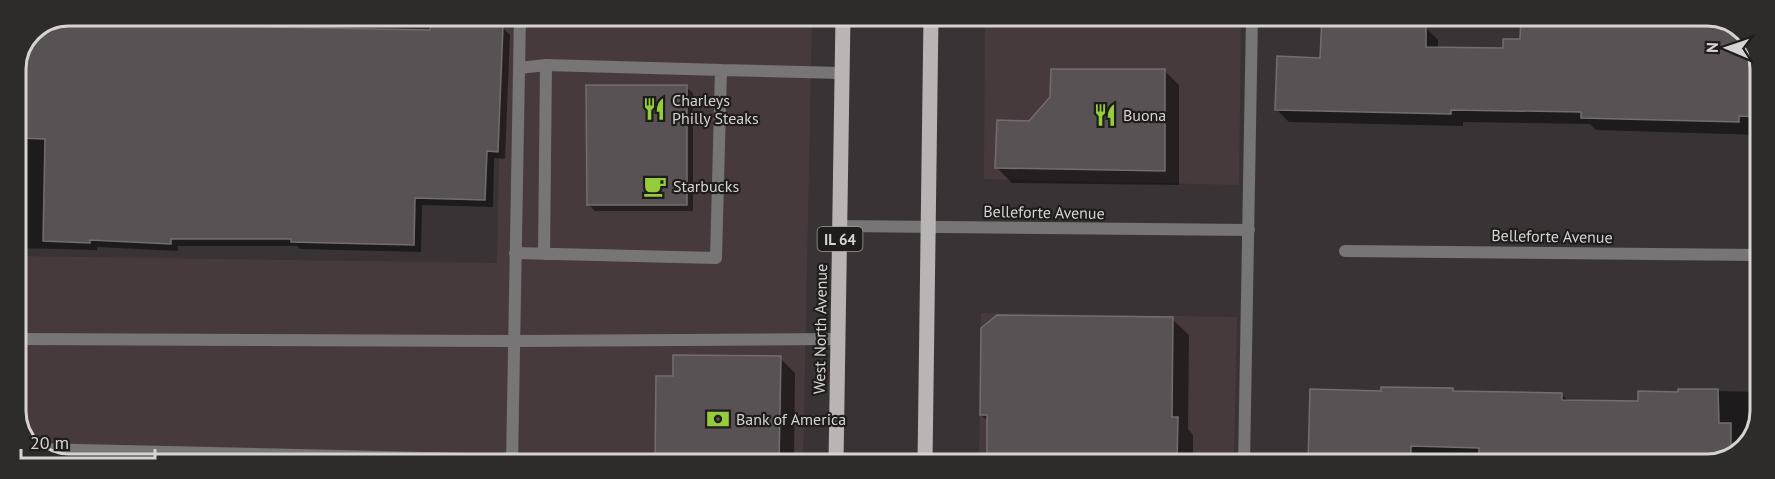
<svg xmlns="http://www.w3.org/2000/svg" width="1775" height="479" viewBox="0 0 1775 479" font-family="'PT Sans',sans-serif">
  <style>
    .built { fill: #473a3d }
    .shadow { fill: #0007 }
    .building { fill: #595254; stroke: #746d6f; stroke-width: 1.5 }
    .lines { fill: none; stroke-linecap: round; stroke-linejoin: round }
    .lane { stroke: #787576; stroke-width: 12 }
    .street { stroke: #787576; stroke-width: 12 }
    .primary { stroke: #bbb4b5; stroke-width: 15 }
    .labels { text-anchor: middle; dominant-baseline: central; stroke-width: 4.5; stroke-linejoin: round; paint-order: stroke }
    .shield { fill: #1f1c1c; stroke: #a09c9c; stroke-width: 1.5 }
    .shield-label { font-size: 15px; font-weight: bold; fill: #d7d3d3 }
    .poi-label { font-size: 16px; fill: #d7d3d3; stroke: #1f1c1c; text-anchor: start }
    .street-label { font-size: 16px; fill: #d7d3d3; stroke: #1f1c1c }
    .rim { fill: none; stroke: #d7d3d3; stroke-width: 3 }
  </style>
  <rect width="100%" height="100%" fill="#393335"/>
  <!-- built -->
  <path class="built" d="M 502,15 L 812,16 L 803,463 L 55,462 L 28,446 L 15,417 L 15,256 L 497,263 Z
    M 985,16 L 1241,16 L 1239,185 L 984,179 Z
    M 981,313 L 1237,317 L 1234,463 L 979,463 Z"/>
  <!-- shadow -->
  <path class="shadow" d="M 1323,16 L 1368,16 L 1374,22 L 1374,26 L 1425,27 L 1438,40 L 1438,49 L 1505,49 L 1522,41 L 1585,21 L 1585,17 L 1681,18 L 1691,28 L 1760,64 L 1760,135 L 1596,130 L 1590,124 L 1463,122 L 1463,126 L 1289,122 L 1276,109 L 1322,59 Z
    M 46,24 L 432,31 L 502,27 L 510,35 L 505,159 L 494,158 L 493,207 L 422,205 L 421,252 L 300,249 L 297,246 L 178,246 L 178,251 L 97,247 L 97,250 L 15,248 L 15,68 L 31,30 Z
    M 1164,70 L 1179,85 L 1179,185 L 1012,183 L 997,168 L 1029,122 L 1051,97 Z
    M 686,87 L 693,93 L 693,211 L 595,211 L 588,204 Z
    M 1172,319 L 1189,335 L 1188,429 L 1193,435 L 1193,463 L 989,463 L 989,422 L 981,415 Z
    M 780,358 L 795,373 L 794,463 L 657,463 L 675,377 Z
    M 1452,389 L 1455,393 L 1561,394 L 1569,402 L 1639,403 L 1679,393 L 1679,390 L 1758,392 L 1758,424 L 1739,453 L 1707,464 L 1480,464 L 1480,459 L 1423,458 L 1423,464 L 1310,464 L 1382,392 Z"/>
  <!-- building -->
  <path class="building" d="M 1322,16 L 1361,16 L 1361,25 L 1426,25 L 1426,47 L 1503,48 L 1503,39 L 1520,39 L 1521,18 L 1584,19 L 1584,17 L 1682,17 L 1682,26 L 1739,28 L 1747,33 L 1760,64 L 1760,117 L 1739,116 L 1739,122 L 1581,118 L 1581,112 L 1451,110 L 1451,114 L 1275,110 L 1277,56 L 1320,58 Z
    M 49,23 L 430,30 L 431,24 L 503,26 L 498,152 L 487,151 L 485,200 L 415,198 L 414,245 L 291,242 L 291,239 L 171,239 L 171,244 L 90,240 L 90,243 L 43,241 L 45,139 L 20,138 L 21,53 L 31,30 Z
    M 1051,69 L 1165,69 L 1165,171 L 995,168 L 997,120 L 1029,121 L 1050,97 Z
    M 586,85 L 687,85 L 687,205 L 587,205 Z
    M 997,315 L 1173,317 L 1172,417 L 1178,417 L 1177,463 L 987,463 L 987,415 L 980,415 L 981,328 Z
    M 673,355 L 781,356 L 779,463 L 655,463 L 656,376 L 673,376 Z
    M 1381,387 L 1453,388 L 1453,391 L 1562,393 L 1562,400 L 1638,401 L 1638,391 L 1678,392 L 1678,389 L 1718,389 L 1719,423 L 1731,423 L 1731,456 L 1707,464 L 1479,464 L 1479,448 L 1411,446 L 1411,464 L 1308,464 L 1310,389 L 1381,391 Z"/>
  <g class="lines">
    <!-- lane -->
    <path class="lane" d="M 519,68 L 546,65 L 721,70
      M 515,253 L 716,258 L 721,70 L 842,73
      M 544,254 L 546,65
      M 15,339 L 514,341 L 838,339
      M 34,449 L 512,460
      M 512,463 L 520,15
      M 1244,464 L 1252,16"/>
    <!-- street -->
    <path class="street" d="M 840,226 L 1249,230
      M 1345,251 L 1759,255"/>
    <!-- primary -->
    <path class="primary" d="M 836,463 L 843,16
      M 925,463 L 931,16"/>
  </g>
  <!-- icons -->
  <defs>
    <g id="restaurant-bare" transform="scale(1.8)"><path d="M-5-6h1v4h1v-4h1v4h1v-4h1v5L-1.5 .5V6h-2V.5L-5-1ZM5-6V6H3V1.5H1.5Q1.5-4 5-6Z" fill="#94cc3c" stroke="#1f1c1c" stroke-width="2.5" paint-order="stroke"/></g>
    <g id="cafe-bare" transform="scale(1.8)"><path d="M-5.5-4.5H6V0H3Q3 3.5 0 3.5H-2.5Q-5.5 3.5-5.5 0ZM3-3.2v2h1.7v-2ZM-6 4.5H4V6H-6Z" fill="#94cc3c" stroke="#1f1c1c" stroke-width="2.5" paint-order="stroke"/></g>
    <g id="bank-bare" transform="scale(1.8)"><path d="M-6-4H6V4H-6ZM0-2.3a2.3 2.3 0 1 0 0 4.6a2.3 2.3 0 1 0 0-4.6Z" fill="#94cc3c" stroke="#1f1c1c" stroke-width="2.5" paint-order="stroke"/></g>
  </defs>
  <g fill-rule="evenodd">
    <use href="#restaurant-bare" x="654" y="109"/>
    <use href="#restaurant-bare" x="1105" y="115"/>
    <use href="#cafe-bare" x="655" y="186"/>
    <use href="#bank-bare" x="718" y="419"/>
  </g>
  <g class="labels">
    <!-- shield labels -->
    <rect class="shield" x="817.5" y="227" width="45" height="24" rx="4.5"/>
    <g class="shield-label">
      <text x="840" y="239">IL 64</text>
    </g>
    <!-- poi labels -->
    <g class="poi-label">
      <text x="672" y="100">Charleys<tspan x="672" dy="18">Philly Steaks</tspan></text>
      <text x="1123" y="115">Buona</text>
      <text x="673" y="186">Starbucks</text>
      <text x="736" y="419">Bank of America</text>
    </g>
    <!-- street labels -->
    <g class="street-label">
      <text transform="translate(1044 212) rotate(1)">Belleforte Avenue</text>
      <text transform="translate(1552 236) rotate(1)">Belleforte Avenue</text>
      <text transform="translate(820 329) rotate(-89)">West North Avenue</text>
    </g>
  </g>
  <!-- crop -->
  <path d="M0 0H1775V479H0ZM69 26H1707A43 43 0 0 1 1750 69V411A43 43 0 0 1 1707 454H69A43 43 0 0 1 26 411V69A43 43 0 0 1 69 26Z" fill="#2e2b2b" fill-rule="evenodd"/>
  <path class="rim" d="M69 26H1707A43 43 0 0 1 1750 69V411A43 43 0 0 1 1707 454H69A43 43 0 0 1 26 411V69A43 43 0 0 1 69 26Z"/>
  <!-- north arrow -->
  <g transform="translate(1727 48) rotate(272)" stroke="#1f1c1c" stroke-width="4.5" paint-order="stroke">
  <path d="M0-4.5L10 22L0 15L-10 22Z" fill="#d7d3d3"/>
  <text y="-9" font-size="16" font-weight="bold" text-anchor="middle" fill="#d7d3d3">N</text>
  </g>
  <!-- scale -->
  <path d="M21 449v9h134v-9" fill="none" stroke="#d7d3d3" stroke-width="3"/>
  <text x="30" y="449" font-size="18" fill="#d7d3d3" stroke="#1f1c1c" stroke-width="4.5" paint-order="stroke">20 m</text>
</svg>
